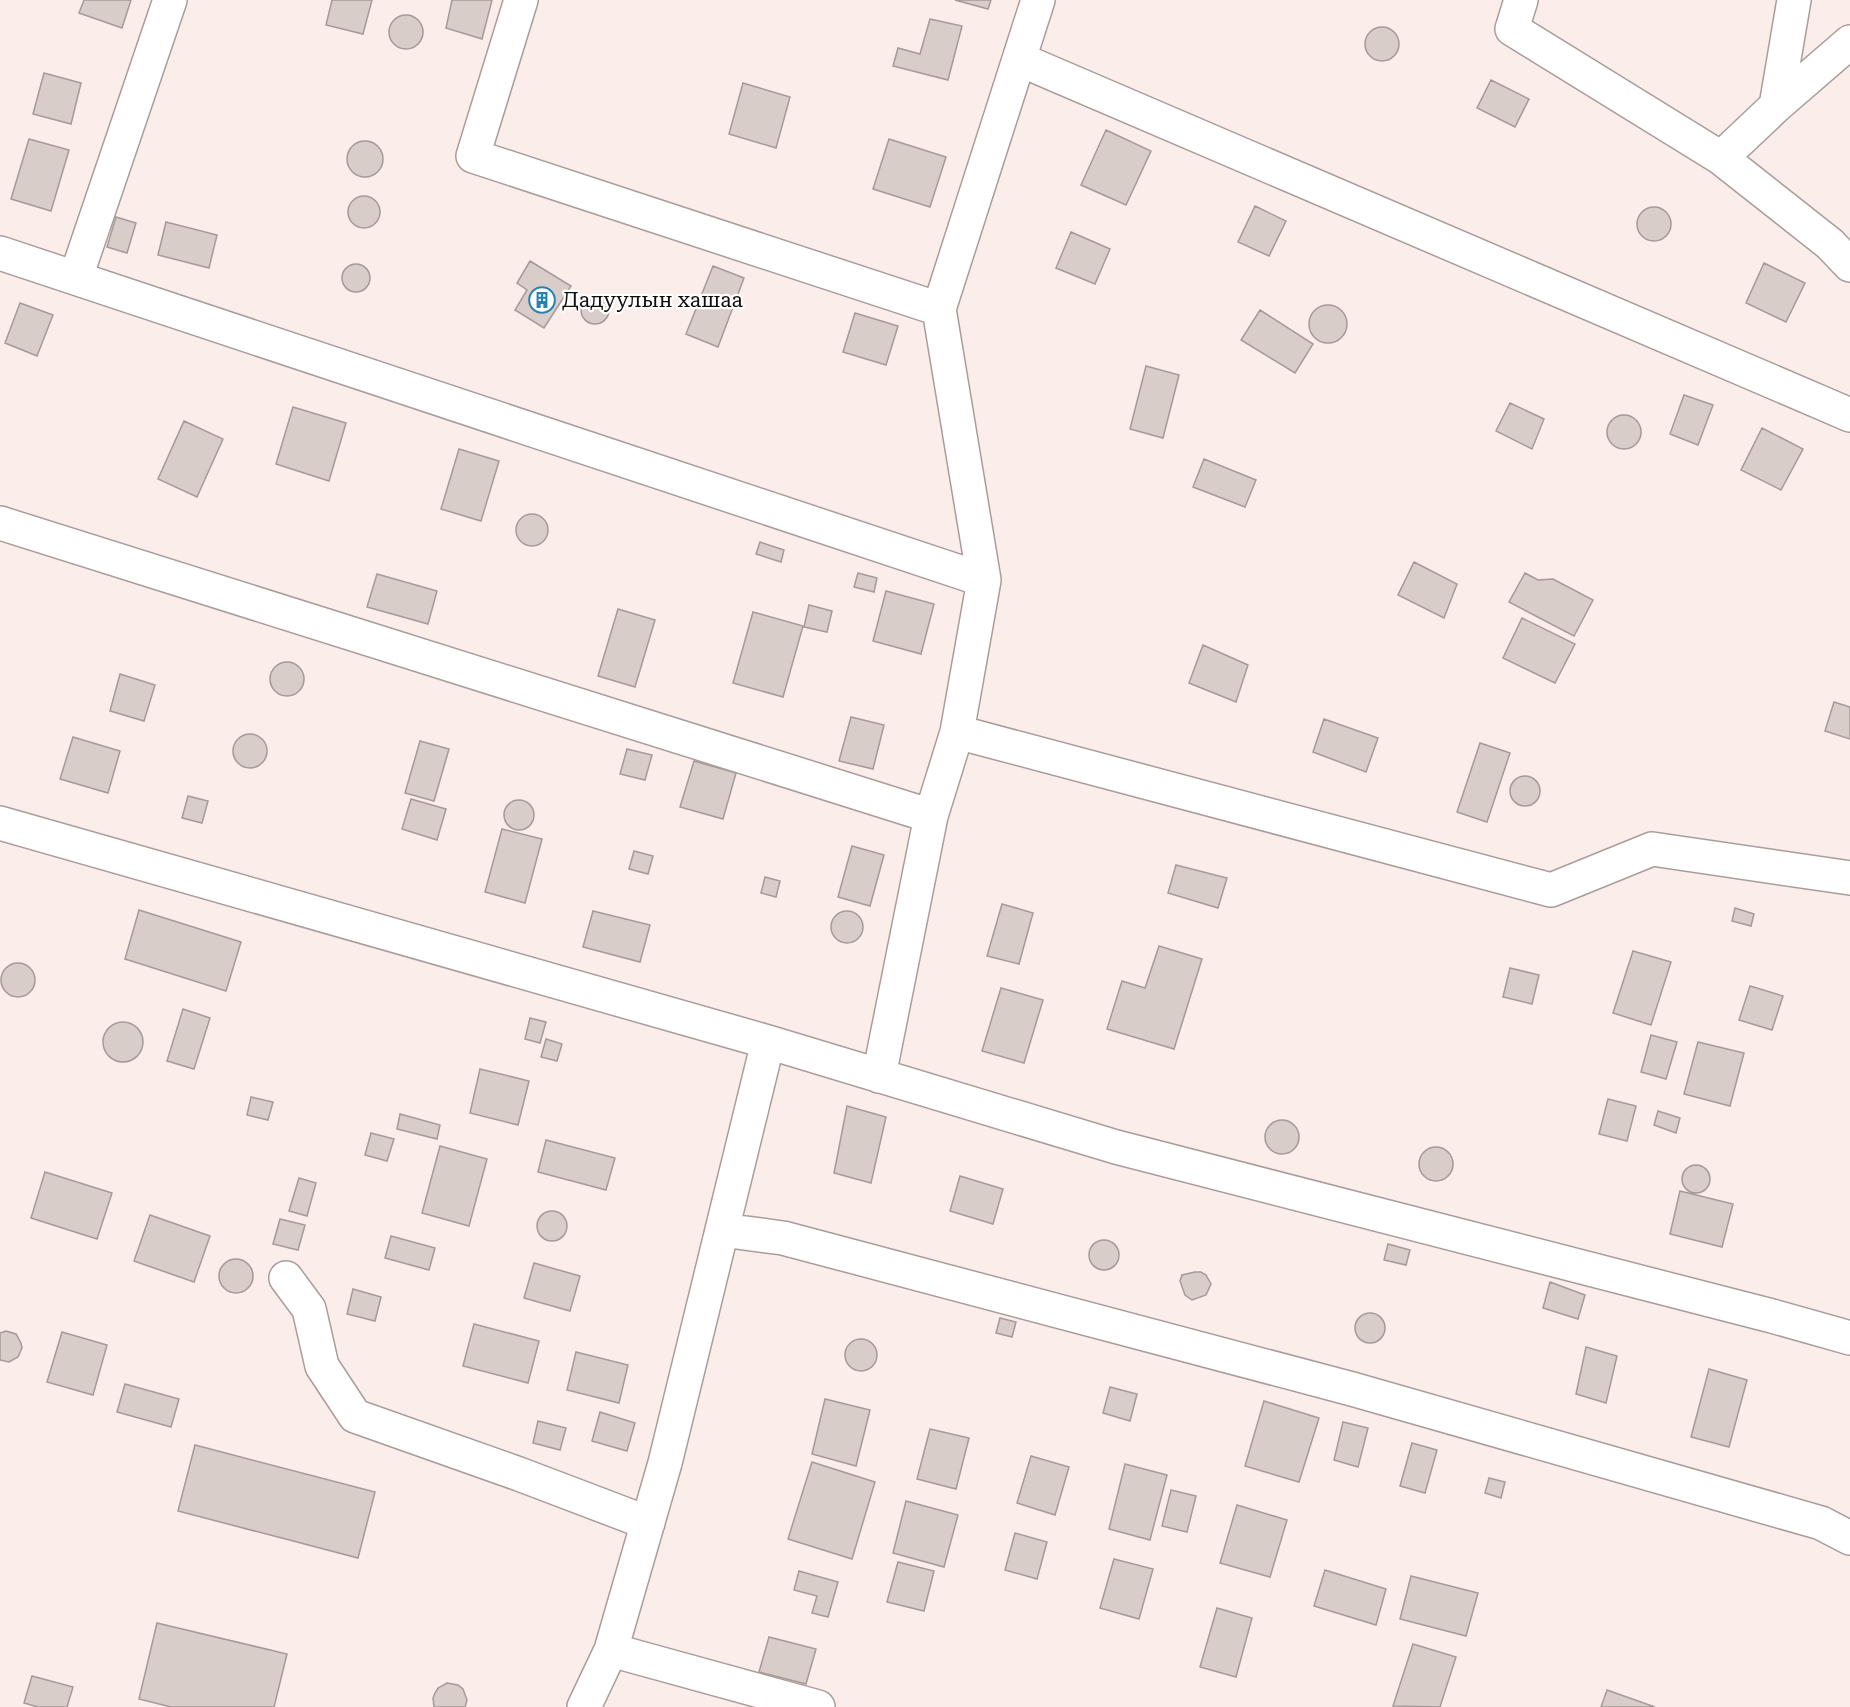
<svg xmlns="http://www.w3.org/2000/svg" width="1850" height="1707" viewBox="0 0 1850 1707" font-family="'Roboto Serif',serif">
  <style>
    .building { fill: #d9cdca; stroke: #a59a97; stroke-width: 1.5 }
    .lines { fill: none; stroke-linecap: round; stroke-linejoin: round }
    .minor-casing { stroke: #a99d9a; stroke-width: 36 }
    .minor { stroke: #fff; stroke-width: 33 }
    .labels { text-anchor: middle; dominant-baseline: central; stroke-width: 4.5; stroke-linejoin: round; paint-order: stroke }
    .poi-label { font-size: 21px; fill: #110d0c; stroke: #fefefe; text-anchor: start }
  </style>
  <rect width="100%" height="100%" fill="#faedea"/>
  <!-- building -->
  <path class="building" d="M 84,0 L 131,0 L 122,28 L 79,13 Z
    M 332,0 L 372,0 L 363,34 L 326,25 Z
    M 452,0 L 492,0 L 482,39 L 446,28 Z
    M 955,0 L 991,0 L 988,9 Z
    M389 32a17 17 0 1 1 34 0a17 17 0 1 1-34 0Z
    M 930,19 L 962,26 L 948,80 L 893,66 L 898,48 L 920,54 Z
    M1365 44a17 17 0 1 1 34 0a17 17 0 1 1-34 0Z
    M 44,73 L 81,83 L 71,124 L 33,114 Z
    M 1491,80 L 1529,99 L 1515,127 L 1477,108 Z
    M 743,83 L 790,97 L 776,148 L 729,134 Z
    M 1106,130 L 1151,151 L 1126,205 L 1081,185 Z
    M 29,139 L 69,150 L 51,211 L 11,199 Z
    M 889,139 L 946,157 L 930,207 L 873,189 Z
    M347 159a18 18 0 1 1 36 0a18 18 0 1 1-36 0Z
    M348 212a16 16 0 1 1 32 0a16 16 0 1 1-32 0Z
    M 1255,206 L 1286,221 L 1269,256 L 1238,242 Z
    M1637 224a17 17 0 1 1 34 0a17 17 0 1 1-34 0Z
    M 116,217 L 136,223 L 127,253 L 107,247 Z
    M 166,222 L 217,235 L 209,268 L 158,255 Z
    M 1071,232 L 1110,249 L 1095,284 L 1056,268 Z
    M 530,261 L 571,286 L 544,328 L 515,310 L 527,290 L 517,283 Z
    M 1764,263 L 1805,283 L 1786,322 L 1746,303 Z
    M342 278a14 14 0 1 1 28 0a14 14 0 1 1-28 0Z
    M 713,266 L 744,278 L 718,347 L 686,334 Z
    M581 310a14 14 0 1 1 28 0a14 14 0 1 1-28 0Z
    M 20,303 L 53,315 L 37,356 L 5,343 Z
    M1309 324a19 19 0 1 1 38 0a19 19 0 1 1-38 0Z
    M 1260,310 L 1313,344 L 1295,373 L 1241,340 Z
    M 855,313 L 898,326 L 886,365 L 843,352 Z
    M 1146,366 L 1179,375 L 1163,438 L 1130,429 Z
    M 1684,395 L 1713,405 L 1698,445 L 1670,434 Z
    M 1510,403 L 1544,419 L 1532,449 L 1496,431 Z
    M 293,407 L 346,423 L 329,481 L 276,464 Z
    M1607 432a17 17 0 1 1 34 0a17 17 0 1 1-34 0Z
    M 184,421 L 223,439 L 197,497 L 158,479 Z
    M 1762,428 L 1803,449 L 1781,490 L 1741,470 Z
    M 459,449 L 499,461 L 481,521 L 441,509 Z
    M 1204,459 L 1256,480 L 1245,507 L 1193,487 Z
    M516 530a16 16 0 1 1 32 0a16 16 0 1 1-32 0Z
    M 760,542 L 784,550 L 781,562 L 756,554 Z
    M 1414,562 L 1457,584 L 1444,618 L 1398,595 Z
    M 858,573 L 877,578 L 874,592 L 854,587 Z
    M 1525,573 L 1538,580 L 1553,579 L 1593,600 L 1574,636 L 1509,602 Z
    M 377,574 L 437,591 L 428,624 L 367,607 Z
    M 886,591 L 934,604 L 921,654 L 873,641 Z
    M 809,605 L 832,611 L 827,632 L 804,627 Z
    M 618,609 L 655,620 L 635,687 L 598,676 Z
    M 753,612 L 803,626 L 783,697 L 733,683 Z
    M 1522,618 L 1575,644 L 1555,683 L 1503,658 Z
    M 1203,645 L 1248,665 L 1236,702 L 1189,683 Z
    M270 679a17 17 0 1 1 34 0a17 17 0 1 1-34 0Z
    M 120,674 L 155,685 L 144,721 L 110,711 Z
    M 1834,702 L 1850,707 L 1850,739 L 1825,731 Z
    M 851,717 L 884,725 L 873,769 L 839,761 Z
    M 1324,719 L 1378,738 L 1366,772 L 1313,752 Z
    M233 751a17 17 0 1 1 34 0a17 17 0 1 1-34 0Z
    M 73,737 L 120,751 L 108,793 L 60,779 Z
    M 420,741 L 449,749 L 434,801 L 405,793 Z
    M 1480,743 L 1510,753 L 1487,822 L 1457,812 Z
    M 627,749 L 652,755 L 645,780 L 620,774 Z
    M 694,761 L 736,773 L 723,819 L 680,807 Z
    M1510 791a15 15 0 1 1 30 0a15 15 0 1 1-30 0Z
    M 188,796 L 208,801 L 202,823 L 182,818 Z
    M 411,799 L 446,809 L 437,840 L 402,829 Z
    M504 815a15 15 0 1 1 30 0a15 15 0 1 1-30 0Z
    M 502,829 L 542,839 L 525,903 L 485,892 Z
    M 852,846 L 884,855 L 870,906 L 838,897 Z
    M 634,851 L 653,856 L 648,874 L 629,869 Z
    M 1176,865 L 1227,878 L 1218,908 L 1168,893 Z
    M 765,877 L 780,881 L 776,897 L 761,893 Z
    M 1002,904 L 1033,913 L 1019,964 L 987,956 Z
    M 1735,908 L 1754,914 L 1751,926 L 1732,921 Z
    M 139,910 L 241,942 L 226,991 L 125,959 Z
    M831 927a16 16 0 1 1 32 0a16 16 0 1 1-32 0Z
    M 593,911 L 650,925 L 640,962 L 583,947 Z
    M 1159,946 L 1202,959 L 1174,1049 L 1107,1029 L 1122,981 L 1145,988 Z
    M 1633,951 L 1671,962 L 1651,1025 L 1613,1013 Z
    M1 980a17 17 0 1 1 34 0a17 17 0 1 1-34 0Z
    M 1510,968 L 1539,975 L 1532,1004 L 1503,997 Z
    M 1750,986 L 1783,996 L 1772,1030 L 1739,1020 Z
    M 1001,988 L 1043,1000 L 1024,1063 L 982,1051 Z
    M 183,1009 L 210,1018 L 194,1069 L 167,1061 Z
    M 530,1018 L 546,1022 L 540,1043 L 525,1039 Z
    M103 1042a20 20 0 1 1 40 0a20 20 0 1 1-40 0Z
    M 1651,1035 L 1677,1042 L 1666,1079 L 1641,1072 Z
    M 546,1039 L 562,1044 L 557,1061 L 541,1057 Z
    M 1698,1042 L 1744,1053 L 1730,1106 L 1684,1094 Z
    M 480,1069 L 529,1081 L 518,1125 L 470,1113 Z
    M 251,1097 L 273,1102 L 268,1120 L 247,1115 Z
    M 1608,1099 L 1636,1106 L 1627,1141 L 1599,1134 Z
    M 847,1106 L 886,1117 L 871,1183 L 834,1173 Z
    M 1658,1111 L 1680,1118 L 1676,1133 L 1654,1125 Z
    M 400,1114 L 440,1125 L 437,1139 L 397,1129 Z
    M1265 1137a17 17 0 1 1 34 0a17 17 0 1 1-34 0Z
    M 371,1133 L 394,1139 L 387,1161 L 365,1155 Z
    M 546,1140 L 615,1158 L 606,1190 L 538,1172 Z
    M 440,1146 L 487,1159 L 469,1226 L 422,1213 Z
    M1419 1164a17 17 0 1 1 34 0a17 17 0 1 1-34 0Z
    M1682 1179a14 14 0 1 1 28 0a14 14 0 1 1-28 0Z
    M 45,1172 L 112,1193 L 97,1239 L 31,1218 Z
    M 960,1176 L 1003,1189 L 993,1224 L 950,1211 Z
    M 299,1178 L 316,1183 L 307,1216 L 289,1211 Z
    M 1680,1191 L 1733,1204 L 1722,1247 L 1670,1234 Z
    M537 1226a15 15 0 1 1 30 0a15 15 0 1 1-30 0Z
    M 150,1215 L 210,1236 L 194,1282 L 134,1261 Z
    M 280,1219 L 305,1225 L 298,1250 L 273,1244 Z
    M 391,1236 L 435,1248 L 429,1270 L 385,1258 Z
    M1089 1255a15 15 0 1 1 30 0a15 15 0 1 1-30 0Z
    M 1388,1244 L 1410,1250 L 1406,1265 L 1384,1260 Z
    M219 1276a17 17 0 1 1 34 0a17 17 0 1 1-34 0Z
    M 534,1263 L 580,1276 L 570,1311 L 524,1298 Z
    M 1195,1272 L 1201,1272 L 1206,1275 L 1211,1284 L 1206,1295 L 1192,1300 L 1185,1295 L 1180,1281 L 1182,1275 Z
    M 1550,1282 L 1585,1295 L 1578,1319 L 1543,1308 Z
    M 353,1289 L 381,1297 L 375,1321 L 347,1314 Z
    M1355 1328a15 15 0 1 1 30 0a15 15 0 1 1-30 0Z
    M 1000,1318 L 1016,1322 L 1012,1337 L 996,1333 Z
    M 474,1324 L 539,1341 L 528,1383 L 463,1366 Z
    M 6,1331 L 16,1334 L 21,1343 L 22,1348 L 18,1357 L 9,1362 L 0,1360 L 0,1333 Z
    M 62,1332 L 107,1345 L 93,1395 L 47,1382 Z
    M845 1355a16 16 0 1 1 32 0a16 16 0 1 1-32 0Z
    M 1586,1347 L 1617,1356 L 1606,1403 L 1576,1394 Z
    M 576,1352 L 628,1365 L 619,1403 L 567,1390 Z
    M 1709,1369 L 1747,1380 L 1729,1447 L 1691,1437 Z
    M 125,1384 L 179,1399 L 171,1427 L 117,1412 Z
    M 1110,1387 L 1137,1394 L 1130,1421 L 1103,1413 Z
    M 825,1399 L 870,1410 L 856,1466 L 812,1454 Z
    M 1264,1401 L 1319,1418 L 1299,1482 L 1245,1466 Z
    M 600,1412 L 635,1423 L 627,1451 L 592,1441 Z
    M 538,1421 L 566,1428 L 560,1450 L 533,1443 Z
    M 1343,1422 L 1368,1428 L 1358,1467 L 1334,1460 Z
    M 930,1429 L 969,1438 L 956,1489 L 917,1479 Z
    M 1412,1443 L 1437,1450 L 1425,1493 L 1400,1486 Z
    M 195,1445 L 375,1492 L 358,1558 L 178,1511 Z
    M 1031,1456 L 1069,1467 L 1055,1515 L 1017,1503 Z
    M 812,1462 L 875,1482 L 852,1559 L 788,1539 Z
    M 1125,1464 L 1167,1475 L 1150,1540 L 1109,1529 Z
    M 1489,1478 L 1505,1482 L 1501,1498 L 1485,1493 Z
    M 1171,1490 L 1196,1496 L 1187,1532 L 1162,1526 Z
    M 906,1501 L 958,1515 L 944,1567 L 893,1553 Z
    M 1237,1505 L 1287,1520 L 1270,1577 L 1220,1563 Z
    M 1015,1533 L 1047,1542 L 1037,1579 L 1005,1570 Z
    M 1114,1559 L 1153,1569 L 1139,1619 L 1100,1608 Z
    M 898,1562 L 934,1571 L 924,1611 L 887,1602 Z
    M 1325,1570 L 1386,1589 L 1376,1625 L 1314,1606 Z
    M 799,1571 L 838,1582 L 828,1617 L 812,1613 L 817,1596 L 794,1590 Z
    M 1411,1576 L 1478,1593 L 1466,1636 L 1400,1619 Z
    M 1217,1608 L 1252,1618 L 1236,1677 L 1200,1667 Z
    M 157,1623 L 287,1654 L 274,1707 L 171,1707 L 139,1699 Z
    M 769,1637 L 816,1649 L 806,1684 L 759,1672 Z
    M 1413,1644 L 1456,1657 L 1440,1707 L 1393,1706 Z
    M 32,1676 L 73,1687 L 67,1707 L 38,1707 L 24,1703 Z
    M 447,1683 L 458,1685 L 463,1689 L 467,1700 L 465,1707 L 434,1707 L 433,1698 L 435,1693 L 438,1688 Z
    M 1607,1690 L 1655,1707 L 1601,1707 Z"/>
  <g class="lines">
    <!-- minor casing -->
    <g class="minor-casing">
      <path id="minor" d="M 521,0 L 473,156 L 939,309
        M 1521,0 L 1512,29 L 1721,158 L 1830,244 L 1850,265
        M 1021,60 L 1850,415
        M 1776,106 L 1794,0
        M 1721,158 L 1776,106 L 1850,42
        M 0,253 L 984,580 L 939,309 L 1038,0
        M 76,277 L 170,0
        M 0,523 L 931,816
        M 957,732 L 1551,890 L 1652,849 L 1850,878
        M 0,823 L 768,1042 L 665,1463 L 611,1650 L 584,1707
        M 768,1042 L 1116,1147 L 1772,1316 L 1850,1338
        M 879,1076 L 931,816 L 957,732 L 984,580
        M 722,1230 L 783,1238 L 1352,1389 L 1821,1523 L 1850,1538
        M 286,1278 L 309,1309 L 322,1366 L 355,1416 L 519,1474 L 648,1523
        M 611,1650 L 818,1707"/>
    </g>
    <!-- minor -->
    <use href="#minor" class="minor"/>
  </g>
  <!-- icons -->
  <defs>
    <g id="building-ring" transform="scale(1.35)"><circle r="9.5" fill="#fefefe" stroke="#2683af" stroke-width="1.5"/><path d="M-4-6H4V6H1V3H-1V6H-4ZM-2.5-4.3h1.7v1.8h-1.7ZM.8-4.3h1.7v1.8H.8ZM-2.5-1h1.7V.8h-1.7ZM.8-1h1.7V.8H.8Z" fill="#2683af"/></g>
  </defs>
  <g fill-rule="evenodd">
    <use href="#building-ring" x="542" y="300"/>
  </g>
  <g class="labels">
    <!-- poi labels -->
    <g class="poi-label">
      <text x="562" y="300">Дадуулын хашаа</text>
    </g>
  </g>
</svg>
